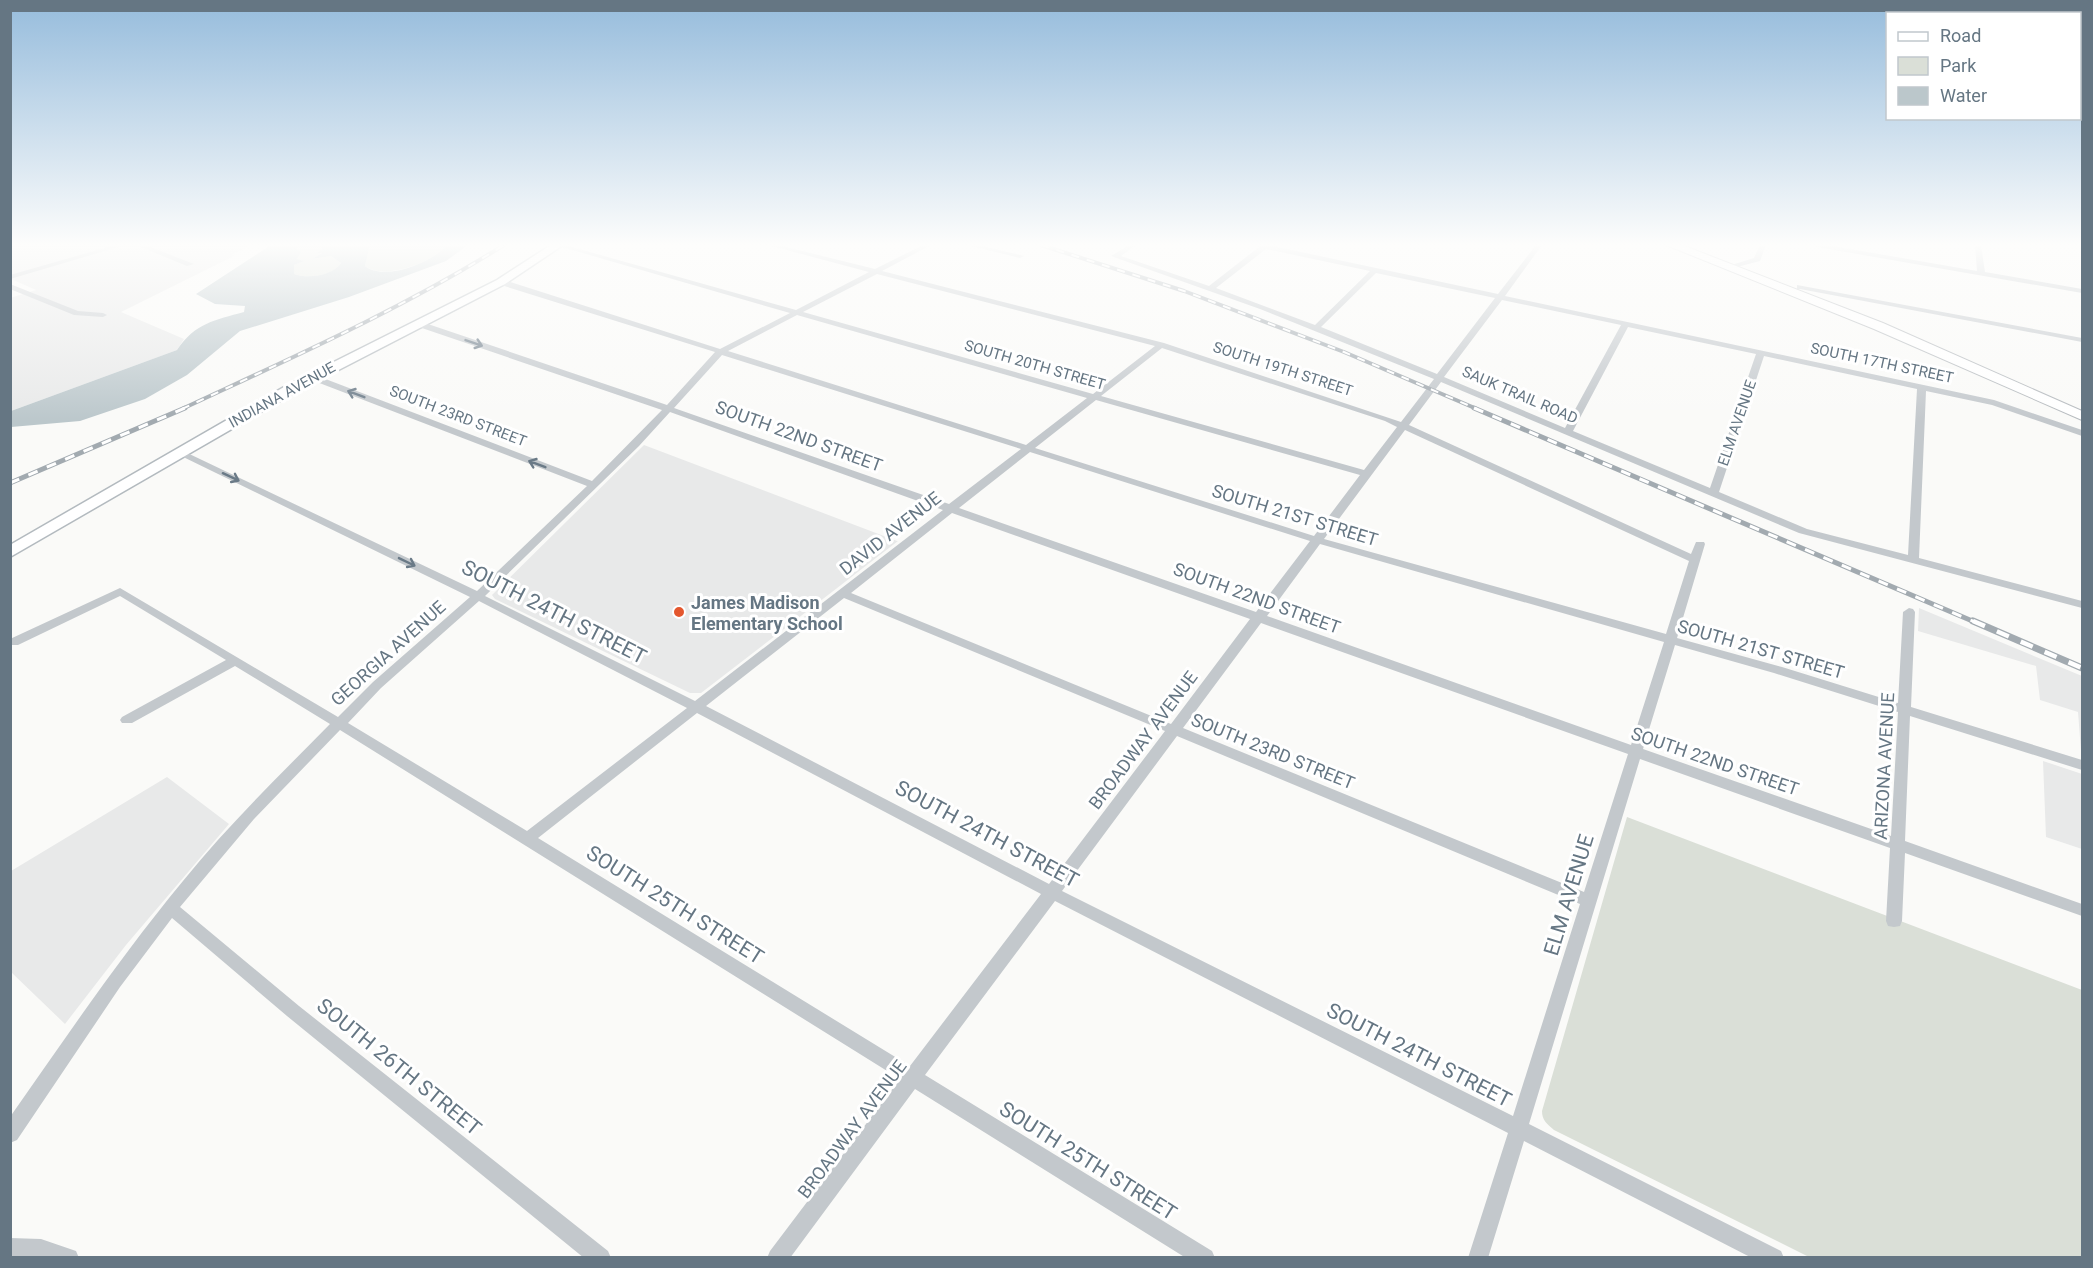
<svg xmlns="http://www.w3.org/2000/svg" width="2093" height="1268" viewBox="0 0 2093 1268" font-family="Roboto,sans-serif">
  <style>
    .built { fill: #e8e9e9 }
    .green { fill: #dadfd7 }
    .water { fill: #bbc7cb }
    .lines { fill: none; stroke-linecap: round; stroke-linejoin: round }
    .secondary-casing { stroke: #b3babf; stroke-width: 3 }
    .primary-casing { stroke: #b5babe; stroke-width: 2 }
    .street { fill: #c3c8cc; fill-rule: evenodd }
    .secondary { fill: #fff; fill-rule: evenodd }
    .primary { fill: #fff; fill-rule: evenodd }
    .rail-far2-casing { stroke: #a2aab0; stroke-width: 4 }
    .rail-far1-casing { stroke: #a2aab0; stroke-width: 5 }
    .rail-casing { stroke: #a2aab0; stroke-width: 7 }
    .rail-far2 { stroke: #fff; stroke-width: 2; stroke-dasharray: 8; stroke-linecap: butt }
    .rail-far1 { stroke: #fff; stroke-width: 3; stroke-dasharray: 10; stroke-linecap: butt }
    .rail { stroke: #fff; stroke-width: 4.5; stroke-dasharray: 13; stroke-linecap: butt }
    .oneway { stroke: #6a7a87 }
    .poi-dot { fill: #e4572e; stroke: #fff; stroke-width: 2 }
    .labels { text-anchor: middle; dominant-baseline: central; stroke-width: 6; stroke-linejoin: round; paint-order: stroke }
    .far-street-label { font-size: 15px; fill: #657683; stroke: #fff }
    .street-label { font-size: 18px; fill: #657683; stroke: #fff }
    .poi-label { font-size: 18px; font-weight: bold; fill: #657683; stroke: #fff; text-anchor: start }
    .near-street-label { font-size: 21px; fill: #657683; stroke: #fff }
  </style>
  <rect width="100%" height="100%" fill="#fafaf8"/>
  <!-- built -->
  <path class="built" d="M 11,245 L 251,245 L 232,255 L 234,256 L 121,312 L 184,339 L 177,350 L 11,411 L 10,298 L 36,290 L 11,279 Z
    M 644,445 L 897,541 L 898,541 L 701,693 L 690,693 L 495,599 L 492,595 Z
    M 1919,608 L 2082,676 L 2082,764 L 2078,712 L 2040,700 L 2036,666 L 1918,631 Z
    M 2043,761 L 2082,774 L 2082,849 L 2046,837 Z
    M 167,777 L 229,824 L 126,945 L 65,1024 L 11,972 L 11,871 Z"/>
  <!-- green -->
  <path class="green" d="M 297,245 L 320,245 L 323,247 L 318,253 L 322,253 L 312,259 L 331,256 L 341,263 C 333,276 308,279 294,274 L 294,265 L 303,261 L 297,259 L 300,252 L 297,249 Z
    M 370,245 L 447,245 C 433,262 385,281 365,266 Z
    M 1627,817 L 2082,990 L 2082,1257 L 1809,1257 L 1554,1130 C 1547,1124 1542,1120 1542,1111 Z"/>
  <!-- water -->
  <path class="water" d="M 271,245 L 297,245 L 297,249 L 301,252 L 297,259 L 304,261 L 294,265 L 294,274 C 308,279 332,276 341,263 L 331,256 L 312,259 L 322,253 L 317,253 L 322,249 L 320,245 L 370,245 L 365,266 C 385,282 433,262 447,245 L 468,245 L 446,261 L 349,297 L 240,331 L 187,375 L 145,399 L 80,421 L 11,427 L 11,411 L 177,350 C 195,323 215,320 244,312 L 245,306 L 215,304 L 196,294 Z"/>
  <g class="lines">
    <!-- secondary casing -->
    <g class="secondary-casing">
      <path id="secondary" d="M 551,245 L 563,245 L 505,284 L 294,393 L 10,557 L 10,545 L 284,387 L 497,280 Z"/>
    </g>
    <!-- primary casing -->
    <g class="primary-casing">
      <path id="primary" d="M 1666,245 L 1682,245 L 1883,323 L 2082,411 L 2082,420 L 1874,329 Z"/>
    </g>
    <!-- street -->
    <path class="street" d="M 115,245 L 125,245 L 10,279 L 10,275 Z
      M 136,245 L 145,245 L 194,264 L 187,266 Z
      M 555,245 L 565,245 L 796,310 L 869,272 L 768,245 L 778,245 L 875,269 L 923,245 L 931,245 L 882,271 L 1164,343 L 1401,422 L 1434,379 L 1260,309 L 1111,256 L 1129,245 L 1136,245 L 1121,256 L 1209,286 L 1259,247 L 1255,245 L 1268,245 L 1498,294 L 1536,245 L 1542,245 L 1505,296 L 1994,400 L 2082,430 L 2082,436 L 1992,405 L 1926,391 L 1919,558 L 2082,601 L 2082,608 L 1799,533 L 1441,382 L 1409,425 L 1691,554 L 1696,542 L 1704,542 L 1705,544 L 1677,638 L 1782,667 L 1898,703 L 1903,612 L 1909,608 L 1913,609 L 1915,612 L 1911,707 L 2082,760 L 2082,770 L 1910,716 L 1905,841 L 2082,904 L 2082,916 L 1905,853 L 1902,921 L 1900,926 L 1894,927 L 1888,926 L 1886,921 L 1890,848 L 1640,759 L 1529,1124 L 1781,1251 L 1784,1258 L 1752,1258 L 1524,1141 L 1488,1258 L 1468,1258 L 1508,1133 L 1055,901 L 925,1075 L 1212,1251 L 1215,1258 L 1186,1258 L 915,1089 L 790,1258 L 767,1258 L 770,1251 L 900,1079 L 340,730 L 254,819 L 180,907 L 299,1006 L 608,1251 L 611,1258 L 584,1258 L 287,1016 L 172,918 L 120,987 L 17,1140 L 10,1143 L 10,1117 C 66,1037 121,956 183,881 C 228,825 280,775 330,724 L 235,666 L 132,723 L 122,723 L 120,720 L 122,717 L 226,660 L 120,596 L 18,645 L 10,645 L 10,639 L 120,588 L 338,717 L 373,682 L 470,597 L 173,452 L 178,449 L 181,450 L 477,591 L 587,486 L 309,379 L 309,375 L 315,375 L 592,481 L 662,410 L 416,326 L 416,322 L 422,322 L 667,405 L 715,352 L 498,284 L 498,280 L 504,280 L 720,349 L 790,313 ZM 1266,249 L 1370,271 L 1315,325 L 1216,288 ZM 1376,273 L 1495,298 L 1437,374 L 1321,327 ZM 877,274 L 1155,346 L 1093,394 L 803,312 ZM 1502,300 L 1621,325 L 1565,428 L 1444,377 ZM 797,315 L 1087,398 L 1026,445 L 728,351 ZM 1628,327 L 1756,354 L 1710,488 L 1573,431 ZM 1162,348 L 1385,421 L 1397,427 L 1364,470 L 1101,396 ZM 722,355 L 1021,449 L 949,504 L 674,408 ZM 1764,356 L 1917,389 L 1908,555 L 1807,529 L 1719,492 ZM 1096,400 L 1360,475 L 1314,536 L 1035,448 ZM 670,412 L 943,510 L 695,701 L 485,596 L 639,446 ZM 1405,430 L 1689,561 L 1666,634 L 1324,539 ZM 1030,452 L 1310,541 L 1256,612 L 959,508 ZM 952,513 L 1250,619 L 1171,724 L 851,593 ZM 1320,544 L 1664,642 L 1631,745 L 1267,616 ZM 844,598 L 1165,731 L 1049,884 L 706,706 ZM 479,601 L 687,708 L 527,831 L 348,723 L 381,688 ZM 1261,623 L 1628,754 L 1584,892 L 1183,728 ZM 1675,645 L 1774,673 L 1898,712 L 1891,836 L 1643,749 ZM 697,713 L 1041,894 L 910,1066 L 538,838 ZM 1177,736 L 1580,904 L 1513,1116 L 1062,891 Z
      M 967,245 L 978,245 L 1024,256 L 1020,258 Z
      M 1760,245 L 1766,245 L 1760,261 L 1729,269 L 1725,267 L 1754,258 Z
      M 1814,245 L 1827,245 L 1977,271 L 1975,245 L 1981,245 L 1985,272 L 2082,289 L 2082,293 L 1817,247 Z
      M 10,284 L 78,311 L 103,313 L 107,315 L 103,317 L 74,315 L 10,289 Z
      M 1797,285 L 2082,338 L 2082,342 L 1800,289 L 1797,289 Z
      M 10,1238 L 41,1239 L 76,1251 L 79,1258 L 10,1258 Z"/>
    <!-- secondary -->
    <use href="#secondary" class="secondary"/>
    <!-- primary -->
    <use href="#primary" class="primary"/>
    <!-- rail-far2 casing -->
    <g class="rail-far2-casing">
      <path id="rail-far2" d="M 1041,245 L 1184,291 L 1344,352 L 1477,409
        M 182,409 C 291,358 402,309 504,245"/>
    </g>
    <!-- rail-far1 casing -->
    <g class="rail-far1-casing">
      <path id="rail-far1" d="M 1474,408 L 1977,623
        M 10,483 L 185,408"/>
    </g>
    <!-- rail casing -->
    <g class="rail-casing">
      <path id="rail" d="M 1973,621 L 2082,668"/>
    </g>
    <!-- rail-far2 -->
    <use href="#rail-far2" class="rail-far2"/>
    <!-- rail-far1 -->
    <use href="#rail-far1" class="rail-far1"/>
    <!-- rail -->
    <use href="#rail" class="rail"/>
  </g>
  <!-- one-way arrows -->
  <defs><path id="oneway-shaft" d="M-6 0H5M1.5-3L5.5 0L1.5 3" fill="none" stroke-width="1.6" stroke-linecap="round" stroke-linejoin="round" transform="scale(1.5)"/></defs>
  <g class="oneway">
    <use href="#oneway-shaft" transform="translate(474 343) rotate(19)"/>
    <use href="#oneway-shaft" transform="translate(356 394) rotate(-159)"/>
    <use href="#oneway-shaft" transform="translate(537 464) rotate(-159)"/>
    <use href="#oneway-shaft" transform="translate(231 477) rotate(25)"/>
    <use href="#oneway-shaft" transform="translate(407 562) rotate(26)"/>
  </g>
  <!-- sky -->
  <linearGradient id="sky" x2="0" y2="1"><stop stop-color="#96bcdc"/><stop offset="0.58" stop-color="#fdfdfc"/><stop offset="1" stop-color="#fdfdfc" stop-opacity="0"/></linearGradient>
  <rect width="2093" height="422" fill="url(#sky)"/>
  <!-- markers -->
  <circle class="poi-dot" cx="679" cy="612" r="6"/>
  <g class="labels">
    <!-- far-street labels -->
    <g class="far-street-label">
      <text transform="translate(1882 363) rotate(12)">SOUTH 17TH STREET</text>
      <text transform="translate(1035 365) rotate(16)">SOUTH 20TH STREET</text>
      <text transform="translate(1283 369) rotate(18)">SOUTH 19TH STREET</text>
      <text transform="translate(282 395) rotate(-29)">INDIANA AVENUE</text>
      <text transform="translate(1520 395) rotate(23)">SAUK TRAIL ROAD</text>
      <text transform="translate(458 416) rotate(21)">SOUTH 23RD STREET</text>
      <text transform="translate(1737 423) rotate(-71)">ELM AVENUE</text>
    </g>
    <!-- street labels -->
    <g class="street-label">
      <text transform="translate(799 436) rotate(20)">SOUTH 22ND STREET</text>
      <text transform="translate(1295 515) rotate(17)">SOUTH 21ST STREET</text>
      <text transform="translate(890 533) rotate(-38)">DAVID AVENUE</text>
      <text transform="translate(1257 598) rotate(20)">SOUTH 22ND STREET</text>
      <text transform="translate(1761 649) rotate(16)">SOUTH 21ST STREET</text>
      <text transform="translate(388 653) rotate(-42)">GEORGIA AVENUE</text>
      <text transform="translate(1143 740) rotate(-53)">BROADWAY AVENUE</text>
      <text transform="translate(1273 751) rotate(22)">SOUTH 23RD STREET</text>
      <text transform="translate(1715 761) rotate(19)">SOUTH 22ND STREET</text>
      <text transform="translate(1884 766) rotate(-87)">ARIZONA AVENUE</text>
      <text transform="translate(852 1129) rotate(-53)">BROADWAY AVENUE</text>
    </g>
    <!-- poi labels -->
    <g class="poi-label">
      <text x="691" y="602">James Madison<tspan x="691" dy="21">Elementary School</tspan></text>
    </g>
    <!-- near-street labels -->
    <g class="near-street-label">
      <text transform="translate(554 612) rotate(27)">SOUTH 24TH STREET</text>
      <text transform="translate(987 834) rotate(28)">SOUTH 24TH STREET</text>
      <text transform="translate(1569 895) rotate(-73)">ELM AVENUE</text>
      <text transform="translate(675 905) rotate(32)">SOUTH 25TH STREET</text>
      <text transform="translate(1419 1055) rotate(27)">SOUTH 24TH STREET</text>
      <text transform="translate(399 1067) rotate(39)">SOUTH 26TH STREET</text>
      <text transform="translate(1088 1161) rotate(32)">SOUTH 25TH STREET</text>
    </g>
  </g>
  <!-- border -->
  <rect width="2093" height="1268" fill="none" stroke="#657683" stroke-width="24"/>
  <!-- legend -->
  <rect x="1886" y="12" width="195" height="108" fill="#ffffff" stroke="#c1c8cd" stroke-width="1.5"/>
  <rect x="1898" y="32" width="30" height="9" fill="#ffffff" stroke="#c1c8cd" stroke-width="1.5"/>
  <text x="1940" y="42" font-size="18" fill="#657683">Road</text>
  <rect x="1898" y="57" width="30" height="18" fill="#dadfd7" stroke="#c1c8cd" stroke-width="1.5"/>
  <text x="1940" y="72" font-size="18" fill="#657683">Park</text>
  <rect x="1898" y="87" width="30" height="18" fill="#bbc7cb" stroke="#c1c8cd" stroke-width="1.5"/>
  <text x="1940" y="102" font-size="18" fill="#657683">Water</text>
</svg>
